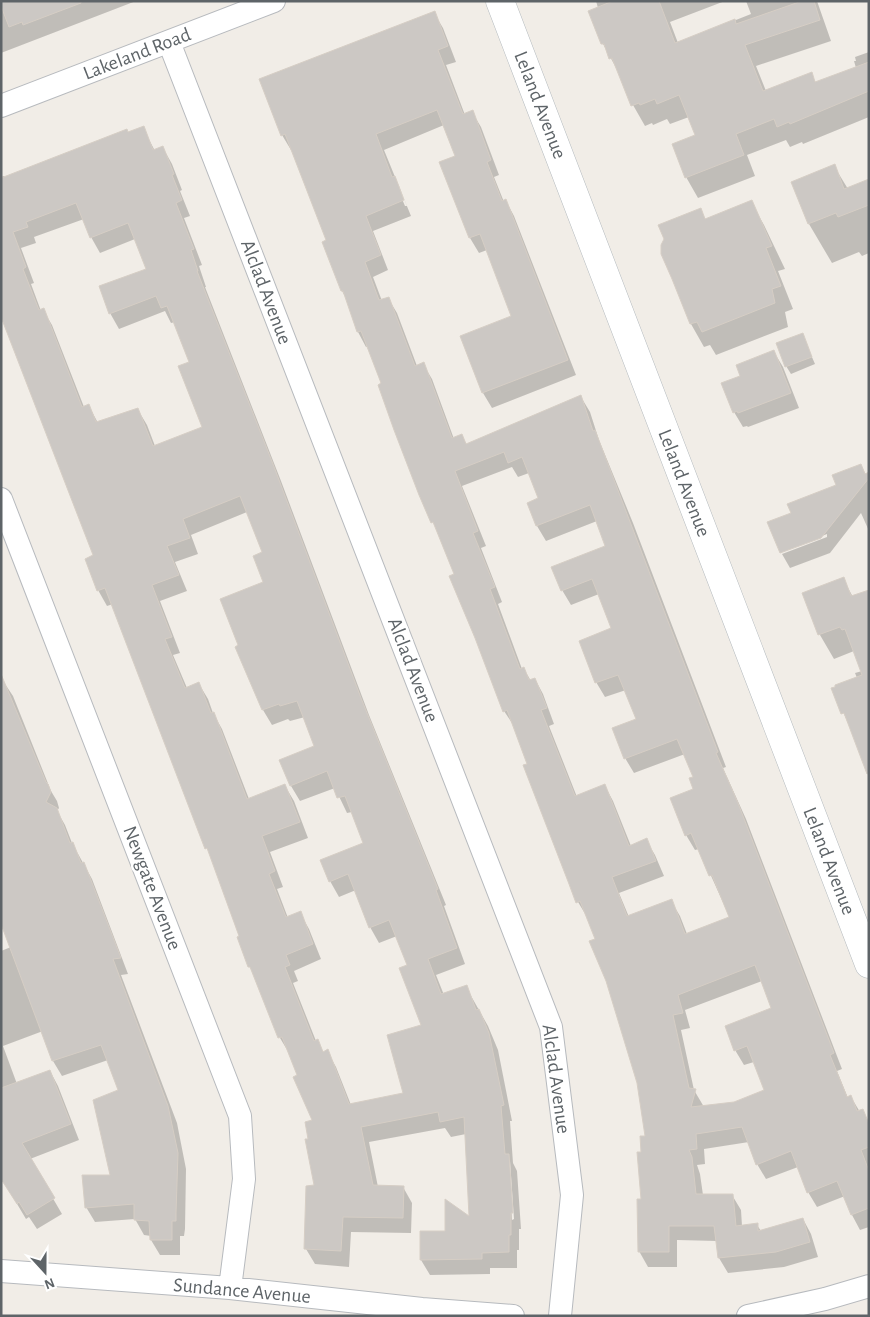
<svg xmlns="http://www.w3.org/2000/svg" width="870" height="1317" viewBox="0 0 870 1317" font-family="'Alegreya Sans',sans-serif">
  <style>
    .shadow { fill: #0003; fill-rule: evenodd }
    .building { fill: #ccc8c4; stroke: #d6cec5; fill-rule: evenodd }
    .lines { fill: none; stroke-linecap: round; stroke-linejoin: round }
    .street-casing { stroke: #b7babe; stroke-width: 24 }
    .secondary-casing { stroke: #b5bbbf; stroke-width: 29 }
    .street { stroke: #fff; stroke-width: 22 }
    .secondary { stroke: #fff; stroke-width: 28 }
    .labels { text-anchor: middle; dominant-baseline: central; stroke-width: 5; stroke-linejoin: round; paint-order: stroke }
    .street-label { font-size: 20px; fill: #5e6468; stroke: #fff }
  </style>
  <rect width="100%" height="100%" fill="#f1ede7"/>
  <!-- shadow -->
  <path class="shadow" d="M 1,1 L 136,1 L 1,53 Z
    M 596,1 L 725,1 L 670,22 L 678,43 L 751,14 L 746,1 L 817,1 L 831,41 L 756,66 L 766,91 L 811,74 L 816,83 L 856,68 L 854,61 L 856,61 L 855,57 L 869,52 L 869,117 L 803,144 L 802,142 L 790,147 L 786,140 L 747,155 L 755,176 L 698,198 L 686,177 L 696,136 L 689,117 L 670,124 L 667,119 L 653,125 L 652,123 L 645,126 L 633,105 L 620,75 L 603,44 L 598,8 Z
    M 434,13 L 443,28 L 456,62 L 446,65 L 465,115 L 472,112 L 481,127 L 499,175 L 494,177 L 504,202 L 506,201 L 514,216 L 576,375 L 492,408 L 483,393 L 512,316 L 487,250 L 479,253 L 470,238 L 440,162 L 456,156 L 444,125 L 384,150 L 411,216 L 373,231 L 388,270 L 373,277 L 382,301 L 388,298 L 397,313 L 417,366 L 423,364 L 432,379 L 454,439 L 462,436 L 467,445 L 581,397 L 590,412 L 599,440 L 633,523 L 726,767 L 723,768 L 746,819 L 842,1069 L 837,1071 L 848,1098 L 851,1097 L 860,1112 L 869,1136 L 869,1227 L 860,1230 L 852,1215 L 845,1196 L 817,1207 L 808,1192 L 798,1167 L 766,1179 L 757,1164 L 749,1142 L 704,1149 L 705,1164 L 697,1165 L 700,1174 L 703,1195 L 732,1195 L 741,1210 L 742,1226 L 757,1225 L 761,1231 L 803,1219 L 811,1234 L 818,1257 L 784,1267 L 728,1273 L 719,1258 L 717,1241 L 677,1240 L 677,1267 L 648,1267 L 639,1251 L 643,1153 L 646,1137 L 638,1083 L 597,940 L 587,917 L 578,902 L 514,726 L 504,711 L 455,575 L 440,536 L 420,494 L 368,346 L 366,347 L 358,332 L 347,300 L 342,291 L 328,241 L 292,150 L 291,150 L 282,135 ZM 399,186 L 407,206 L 405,206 L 397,187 ZM 512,467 L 518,477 L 529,473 L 540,499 L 537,526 L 546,541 L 597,521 L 606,546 L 562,590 L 571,605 L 599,594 L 613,629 L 596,682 L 605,697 L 626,690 L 637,720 L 625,758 L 634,773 L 685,754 L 694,778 L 694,790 L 686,835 L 695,850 L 699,849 L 730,918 L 687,934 L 680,916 L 671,901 L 629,917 L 619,893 L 664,876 L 655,855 L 646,840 L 631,846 L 613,801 L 605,786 L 577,797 L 549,726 L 554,724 L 543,694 L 535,679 L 531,681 L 524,669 L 522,669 L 498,604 L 502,602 L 481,548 L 486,546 L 462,486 ZM 762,981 L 773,1009 L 735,1050 L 744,1065 L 754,1062 L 765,1091 L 734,1103 L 704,1107 L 694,1090 L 681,1030 L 690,1028 L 685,1010 Z
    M 143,128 L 155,151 L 163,148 L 172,164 L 182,190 L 180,191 L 190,216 L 184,218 L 202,265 L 199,266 L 206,287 L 205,287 L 281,481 L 369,715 L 446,905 L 444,906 L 465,964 L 436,975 L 444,995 L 466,987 L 488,1026 L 498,1050 L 512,1121 L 510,1121 L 513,1163 L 517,1171 L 521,1229 L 519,1229 L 519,1250 L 517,1250 L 517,1268 L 490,1268 L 490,1274 L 430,1275 L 421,1260 L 446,1232 L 470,1218 L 466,1134 L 451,1137 L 445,1128 L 369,1142 L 378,1187 L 403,1187 L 412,1203 L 411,1233 L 351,1232 L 349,1267 L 315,1264 L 306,1249 L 315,1187 L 309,1140 L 314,1121 L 298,1076 L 289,1053 L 280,1038 L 256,979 L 250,967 L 212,858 L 207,848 L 113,604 L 107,606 L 98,590 L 95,556 L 1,312 L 1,177 L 4,176 L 5,178 ZM 84,219 L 91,237 L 100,253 L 135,239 L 148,270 L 110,313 L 119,329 L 165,311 L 171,323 L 175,322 L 190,362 L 204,428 L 155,446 L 147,425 L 138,410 L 98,423 L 89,406 L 84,407 L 52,325 L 43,310 L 41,311 L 31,284 L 34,283 L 21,248 L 36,243 L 34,237 ZM 247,512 L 263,553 L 265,583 L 240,646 L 263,710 L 272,725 L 288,719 L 290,721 L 305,717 L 316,746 L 281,760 L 291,786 L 300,801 L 335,788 L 347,813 L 352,812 L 365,844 L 330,881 L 339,897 L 356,890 L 370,927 L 379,943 L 397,936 L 408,966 L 422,1026 L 405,1094 L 351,1105 L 336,1067 L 327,1051 L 324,1053 L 317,1041 L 316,1041 L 293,983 L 298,981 L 294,971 L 321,959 L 309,929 L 300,913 L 288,918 L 277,889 L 283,887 L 270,852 L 308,838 L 294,801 L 285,786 L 249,799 L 222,729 L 213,713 L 208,699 L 199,684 L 187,688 L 173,655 L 180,653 L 160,601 L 187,591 L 175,562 L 198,554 L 191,535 ZM 508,1159 L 510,1161 L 514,1219 L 512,1220 Z
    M 834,166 L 848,189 L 869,181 L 869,253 L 862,256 L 859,252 L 832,263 L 809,224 L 793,182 Z
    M 751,202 L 764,225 L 785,269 L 778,271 L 793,309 L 785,312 L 788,327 L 716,355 L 710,345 L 704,347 L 691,324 L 663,254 L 700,209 L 706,220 Z
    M 802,334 L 815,364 L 791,374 L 786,366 Z
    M 774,352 L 783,367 L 799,408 L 748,427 L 747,426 L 743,427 L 734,412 L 741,376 Z
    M 861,465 L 866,475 L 869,474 L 869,531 L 861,513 L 830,553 L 790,568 L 782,554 L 827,537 L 827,534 L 781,552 L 781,553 L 769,522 L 792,514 L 837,486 Z
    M 843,579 L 853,597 L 869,591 L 869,771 L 833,689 L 857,678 L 855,673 L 862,671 L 854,651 L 834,659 L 820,635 L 803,594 Z
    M 3,681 L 13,696 L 51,791 L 57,801 L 59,808 L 57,811 L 65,825 L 72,843 L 92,879 L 128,974 L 121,975 L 177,1123 L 186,1169 L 185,1229 L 184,1236 L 180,1236 L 180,1255 L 160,1255 L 151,1240 L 151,1236 L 144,1235 L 135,1219 L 95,1222 L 86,1207 L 111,1176 L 119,1091 L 108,1060 L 62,1076 L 53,1061 L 43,1031 L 3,1046 L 17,1084 L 50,1071 L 58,1086 L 79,1140 L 30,1159 L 62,1214 L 37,1229 L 29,1217 L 26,1219 L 1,1177 L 1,951 L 11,947 Z"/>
  <!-- building -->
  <path class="building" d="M 1,1 L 81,1 L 81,3 L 23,25 L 22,22 L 9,27 L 1,6 Z
    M 613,1 L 659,1 L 675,43 L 735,19 L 736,24 L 802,1 L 814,1 L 820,20 L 745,45 L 763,91 L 812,72 L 815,82 L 869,62 L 869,91 L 790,124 L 789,122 L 777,127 L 774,119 L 736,134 L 744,155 L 685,178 L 672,144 L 695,135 L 679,95 L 657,104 L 655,99 L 640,105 L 639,103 L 631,106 L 612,58 L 609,59 L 604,44 L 601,44 L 588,11 Z
    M 435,11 L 448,46 L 438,50 L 440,55 L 463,114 L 473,110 L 491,160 L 487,162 L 502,201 L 506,199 L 568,360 L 482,393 L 460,336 L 511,316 L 480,234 L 469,238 L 439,162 L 455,156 L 437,110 L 376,134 L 392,177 L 395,176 L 404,200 L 366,216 L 381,255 L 365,262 L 379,300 L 389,297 L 415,366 L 424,362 L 452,438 L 462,434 L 466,444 L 581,395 L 593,431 L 595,430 L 624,506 L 718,752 L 716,753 L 738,803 L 834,1053 L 830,1055 L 847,1097 L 851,1095 L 857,1111 L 863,1109 L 869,1124 L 869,1147 L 861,1150 L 869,1171 L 869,1208 L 851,1215 L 837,1181 L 807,1193 L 791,1151 L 756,1165 L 742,1127 L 696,1134 L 697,1149 L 689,1150 L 692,1157 L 696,1194 L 733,1194 L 736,1226 L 758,1223 L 758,1231 L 803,1218 L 810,1242 L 776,1252 L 718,1258 L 714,1226 L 669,1226 L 669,1252 L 638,1252 L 637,1199 L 641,1199 L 637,1152 L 641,1152 L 640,1136 L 645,1136 L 637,1083 L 606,981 L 589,941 L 595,939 L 580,901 L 576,903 L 569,884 L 523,765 L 527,764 L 507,710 L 503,712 L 475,638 L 449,576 L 454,574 L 433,522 L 431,523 L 419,495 L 394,430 L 378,385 L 381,383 L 361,331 L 357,332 L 343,291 L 341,291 L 322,242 L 326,240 L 285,134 L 281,136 L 259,79 ZM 504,452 L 508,463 L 522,457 L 538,498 L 527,503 L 536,526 L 590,505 L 605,546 L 551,567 L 561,591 L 592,579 L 611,628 L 579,641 L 595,683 L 618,675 L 636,719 L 612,728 L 624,759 L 677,739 L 693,777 L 689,778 L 693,789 L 670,798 L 685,836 L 691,833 L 709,876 L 712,875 L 729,917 L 685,934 L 672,899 L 627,916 L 612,877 L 656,861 L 647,838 L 629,846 L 605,784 L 575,796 L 541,710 L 547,708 L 535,678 L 529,680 L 524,667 L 520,669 L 490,589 L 495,587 L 473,533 L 478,531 L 455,471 ZM 755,965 L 771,1008 L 725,1026 L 734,1051 L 747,1046 L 764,1090 L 734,1102 L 691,1107 L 696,1089 L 689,1088 L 673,1015 L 683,1013 L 678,995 Z
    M 144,126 L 153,150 L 163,146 L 174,174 L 172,175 L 182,200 L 176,203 L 194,249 L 191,250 L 198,271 L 197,271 L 273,464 L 361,698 L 438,889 L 436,890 L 457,948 L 428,959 L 441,994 L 467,985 L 476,1010 L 479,1009 L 489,1033 L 504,1105 L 501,1106 L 505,1154 L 509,1154 L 513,1213 L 511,1213 L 511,1235 L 509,1235 L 509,1252 L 482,1253 L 482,1259 L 420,1260 L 420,1231 L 445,1231 L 445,1199 L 469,1216 L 464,1117 L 440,1122 L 438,1112 L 361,1127 L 373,1185 L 404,1186 L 403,1218 L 343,1217 L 341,1251 L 304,1249 L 306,1186 L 314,1185 L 305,1139 L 308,1139 L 305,1122 L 312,1120 L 293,1077 L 297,1075 L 282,1037 L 278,1038 L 250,967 L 248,967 L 237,937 L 239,936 L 207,848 L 205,849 L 105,588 L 97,591 L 85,559 L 93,555 L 1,317 L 1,178 L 127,129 L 128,132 ZM 76,203 L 90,238 L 128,223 L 146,269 L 99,286 L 109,314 L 156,296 L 161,308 L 167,306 L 189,362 L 178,366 L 202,427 L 153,446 L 138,408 L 96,422 L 89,404 L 82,407 L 44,308 L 39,310 L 23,269 L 26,267 L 13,232 L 28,227 L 26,222 ZM 240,496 L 262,552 L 253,556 L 263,582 L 220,599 L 238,645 L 235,647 L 262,710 L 279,704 L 280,706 L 297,701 L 314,746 L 279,760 L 290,786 L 327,771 L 337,798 L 345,796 L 363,843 L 320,860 L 329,882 L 348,874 L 369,928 L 389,920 L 407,965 L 399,968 L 421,1025 L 387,1035 L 403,1093 L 349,1104 L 328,1049 L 323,1052 L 318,1039 L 314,1041 L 285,967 L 290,965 L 286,955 L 313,944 L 301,911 L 286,917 L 269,874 L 275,871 L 262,836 L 300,822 L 285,784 L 247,799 L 214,712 L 211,713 L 199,682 L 185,688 L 165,639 L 172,637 L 152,585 L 179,575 L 167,546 L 190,538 L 183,519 Z
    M 835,164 L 844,189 L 869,179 L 869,205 L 838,217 L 836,213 L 808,224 L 791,182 Z
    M 752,200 L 772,246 L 766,248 L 781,286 L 772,289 L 775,303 L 702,332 L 697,322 L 690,324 L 672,279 L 661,254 L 661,245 L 664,239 L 658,225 L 701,208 L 705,219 Z
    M 803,333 L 812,357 L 785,367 L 776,343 Z
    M 774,350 L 791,393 L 738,413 L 737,411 L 733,413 L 721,383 L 740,376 L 736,365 Z
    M 861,464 L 865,474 L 869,472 L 869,478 L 821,538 L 780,553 L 767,522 L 791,513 L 787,504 L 836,485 L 832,475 Z
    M 844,577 L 851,596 L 869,590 L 869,773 L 867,774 L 844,713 L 841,714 L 831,688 L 835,687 L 835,685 L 862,675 L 845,629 L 842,630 L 840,627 L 818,635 L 802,593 Z
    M 1,674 L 46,782 L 48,784 L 51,792 L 46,802 L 57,808 L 70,843 L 73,842 L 81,863 L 84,862 L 121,958 L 113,959 L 168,1106 L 178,1153 L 176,1213 L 176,1221 L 172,1221 L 172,1240 L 150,1240 L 149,1221 L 134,1220 L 134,1204 L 85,1208 L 82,1175 L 110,1175 L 93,1100 L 118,1090 L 101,1045 L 52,1061 L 1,924 Z
    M 50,1070 L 71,1124 L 22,1143 L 55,1198 L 27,1215 L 19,1202 L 17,1204 L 1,1179 L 1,1088 Z"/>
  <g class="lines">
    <!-- street casing -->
    <g class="street-casing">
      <path id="street" d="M 169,42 L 551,1027 L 572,1195 L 560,1316
        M 1,106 L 274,1
        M 1,499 L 240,1116 L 244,1179 L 230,1288
        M 1,1271 L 230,1288 L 422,1309 L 513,1316
        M 748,1316 L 825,1299 L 869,1286"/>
    </g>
    <!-- secondary casing -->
    <g class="secondary-casing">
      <path id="secondary" d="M 500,1 L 869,964"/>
    </g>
    <!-- street -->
    <use href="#street" class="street"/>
    <!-- secondary -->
    <use href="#secondary" class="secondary"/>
  </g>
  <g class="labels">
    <!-- street labels -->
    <g class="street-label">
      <text transform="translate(137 54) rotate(-21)">Lakeland Road</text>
      <text transform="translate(540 105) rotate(69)">Leland Avenue</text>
      <text transform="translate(266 292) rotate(69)">Alclad Avenue</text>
      <text transform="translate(684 483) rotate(69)">Leland Avenue</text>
      <text transform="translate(413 670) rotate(69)">Alclad Avenue</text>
      <text transform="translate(829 861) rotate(69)">Leland Avenue</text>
      <text transform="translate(152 888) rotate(69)">Newgate Avenue</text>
      <text transform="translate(556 1079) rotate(82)">Alclad Avenue</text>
      <text transform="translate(242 1291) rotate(5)">Sundance Avenue</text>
    </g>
  </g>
  <!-- border -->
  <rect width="870" height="1317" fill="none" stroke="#5e6468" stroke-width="5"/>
  <!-- north arrow -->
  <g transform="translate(45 1272) rotate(159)" stroke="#ffffff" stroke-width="4" paint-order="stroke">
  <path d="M0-4L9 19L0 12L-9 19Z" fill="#5e6468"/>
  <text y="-8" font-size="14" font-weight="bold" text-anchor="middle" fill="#5e6468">N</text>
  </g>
</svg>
